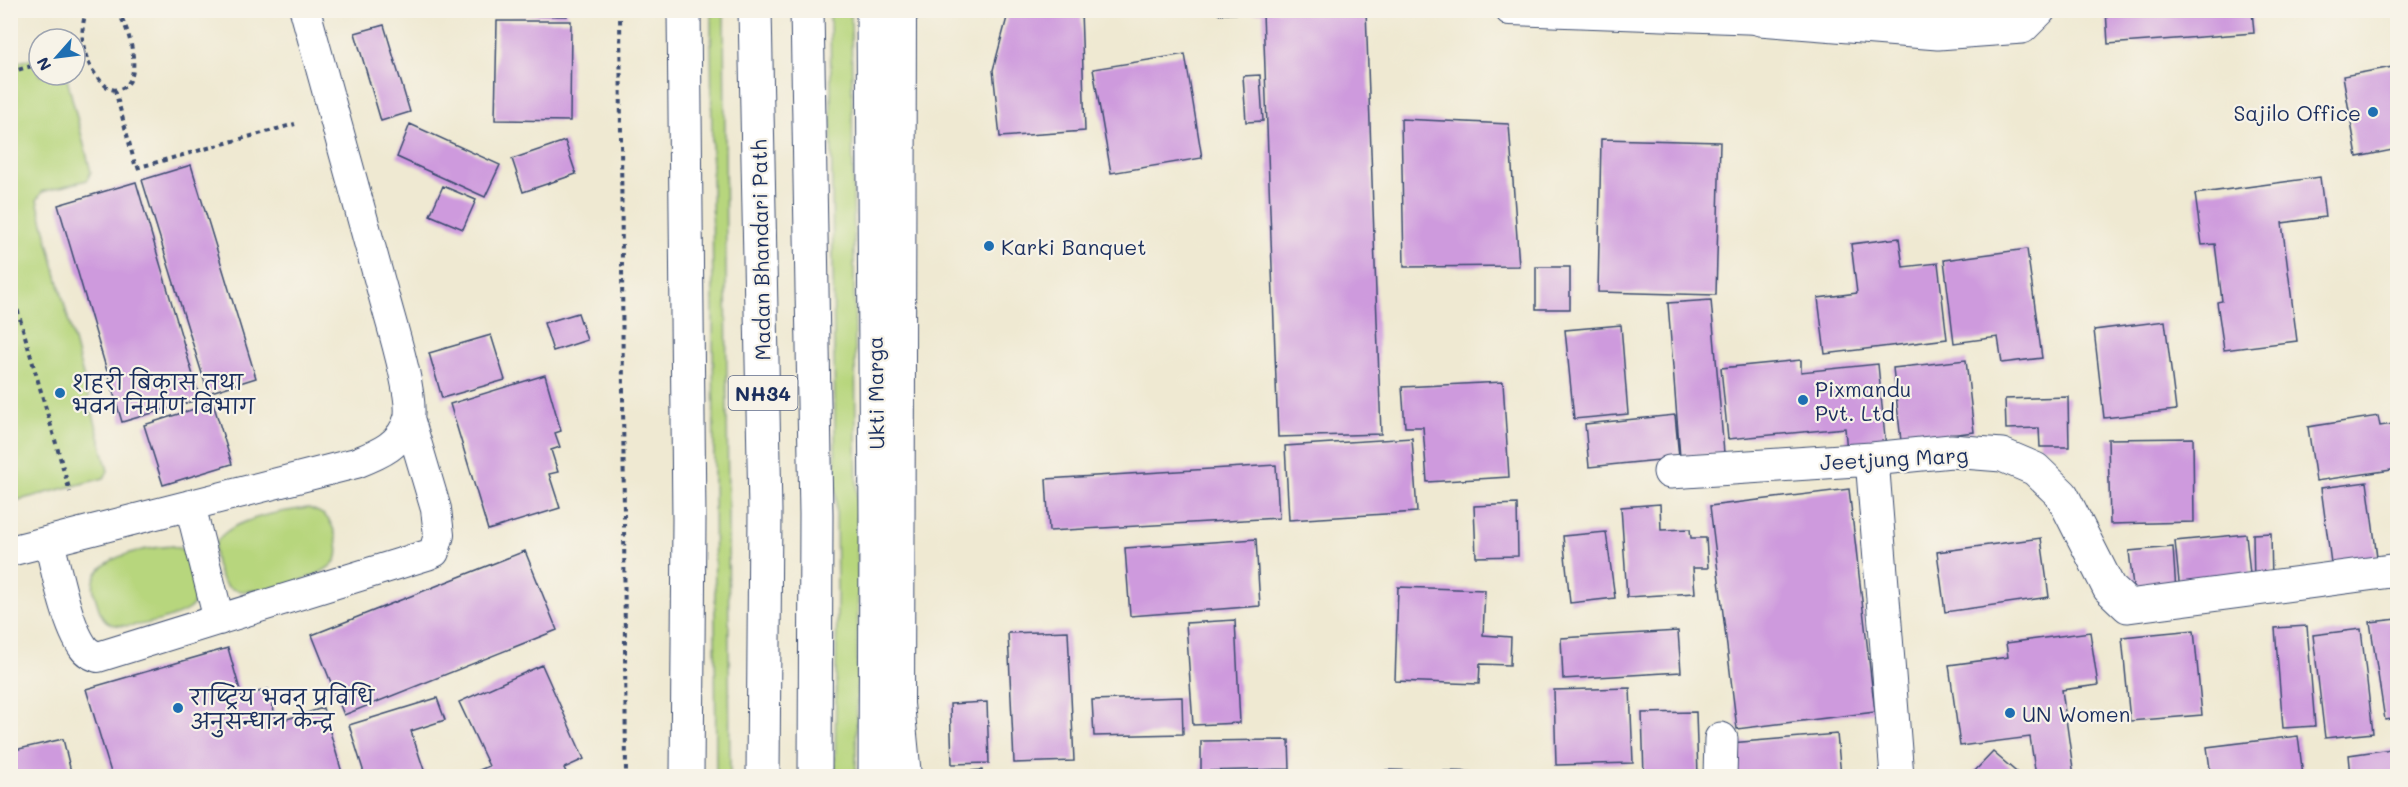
<svg xmlns="http://www.w3.org/2000/svg" width="2408" height="787" viewBox="0 0 2408 787" font-family="Mali,'Playpen Sans Deva',sans-serif">
  <style>
    .green { fill: #b7d67d; stroke: #69826e; stroke-width: 1.5 }
    .building { fill: #ce9add }
    .lines { fill: none; stroke-linecap: round; stroke-linejoin: round }
    .lane-casing { stroke: #3b4b6f; stroke-width: 32 }
    .street-casing { stroke: #3b4b6f; stroke-width: 35 }
    .secondary-casing { stroke: #3b4b6f; stroke-width: 35 }
    .highway-casing { stroke: #3b4b6f; stroke-width: 35 }
    .path { stroke: #3b4b6f; stroke-width: 4; stroke-dasharray: 4.5 4.5; stroke-linecap: butt }
    .lane { stroke: #fff; stroke-width: 30 }
    .street { stroke: #fff; stroke-width: 33 }
    .secondary { stroke: #fff; stroke-width: 33 }
    .highway { stroke: #fff; stroke-width: 33 }
    .poi-dot { fill: #1f6fb2; stroke: #f7f3e8; stroke-width: 2 }
    .labels { text-anchor: middle; dominant-baseline: central; stroke-width: 4.5; stroke-linejoin: round; paint-order: stroke }
    .shield { fill: #f7f3e8; stroke: #5d6a87; stroke-width: 1.5 }
    .shield-label { font-size: 20px; font-weight: bold; fill: #1b2f5e }
    .poi-label { font-size: 21px; fill: #1b2f5e; stroke: #f7f3e8; text-anchor: start }
    .street-label { font-size: 21px; fill: #1b2f5e; stroke: #f7f3e8 }
  </style>
  <rect width="100%" height="100%" fill="#f7f3e8"/>
  <filter id="ink" filterUnits="userSpaceOnUse"><feTurbulence type="fractalNoise" baseFrequency=".0167" numOctaves="2"/><feDisplacementMap in="SourceGraphic" scale="12" xChannelSelector="R" yChannelSelector="G"/><feConvolveMatrix kernelMatrix="1 2 1 2 8 2 1 2 1" color-interpolation-filters="sRGB"/></filter>
  <filter id="wash" filterUnits="userSpaceOnUse"><feTurbulence type="fractalNoise" baseFrequency=".008" numOctaves="4" result="noise"/><feDisplacementMap in="SourceGraphic" scale="24" xChannelSelector="R" yChannelSelector="G"/><feGaussianBlur stdDeviation="1.35" result="paint"/><feColorMatrix in="noise" values="0 0 0 0 0 0 0 0 0 0 0 0 0 0 0 0 0 1.4 0 .05"/><feComposite in="paint" operator="in"/></filter>
  <g filter="url(#wash)">
    <rect width="100%" height="100%" fill="#efe9d2"/>
    <!-- green -->
    <path class="green" d="M 711,11 L 724,11 L 730,776 L 716,776 Z
      M 830,11 L 851,11 L 858,593 L 856,776 L 835,776 L 837,593 Z
      M 39,57 L 39,75 L 66,75 L 91,172 L 87,180 L 42,192 L 37,200 L 108,471 L 104,478 L 11,502 L 11,64 Z
      M 308,508 C 324,513 330,517 335,534 C 337,542 339,549 337,557 C 330,578 269,589 249,591 C 243,592 232,590 227,586 C 218,578 210,550 218,540 C 233,519 283,511 308,508 Z
      M 172,546 L 187,551 L 199,598 C 196,601 193,605 190,608 C 176,619 121,633 106,621 C 99,615 98,604 95,596 C 83,557 144,548 172,546 Z"/>
    <g id="blocks">
      <!-- building -->
      <path class="building" d="M 512,10 L 567,10 L 567,16 L 512,15 Z
        M 1009,10 L 1081,10 L 1085,131 L 1000,137 L 993,70 Z
        M 1218,10 L 1366,10 L 1381,434 L 1278,437 L 1263,13 L 1218,14 Z
        M 2106,10 L 2252,10 L 2254,33 L 2108,44 Z
        M 497,21 L 571,21 L 570,121 L 495,120 Z
        M 384,25 L 410,112 L 381,121 L 355,33 Z
        M 1185,54 L 1202,158 L 1111,173 L 1093,69 Z
        M 2398,66 L 2398,149 L 2357,157 L 2343,76 Z
        M 1260,75 L 1263,121 L 1246,122 L 1243,76 Z
        M 1401,119 L 1509,124 L 1519,266 L 1404,267 Z
        M 410,124 L 500,165 L 485,197 L 397,157 Z
        M 1601,139 L 1720,142 L 1716,295 L 1598,292 Z
        M 565,141 L 576,174 L 523,192 L 512,159 Z
        M 191,165 L 256,378 L 208,393 L 142,180 Z
        M 2320,177 L 2325,217 L 2282,223 L 2297,341 L 2224,350 L 2217,302 L 2222,301 L 2215,244 L 2202,245 L 2195,194 Z
        M 136,182 L 200,399 L 122,422 L 58,205 Z
        M 443,186 L 476,200 L 463,229 L 430,215 Z
        M 1899,238 L 1903,267 L 1938,263 L 1947,339 L 1825,354 L 1818,298 L 1857,293 L 1851,244 Z
        M 2027,249 L 2042,358 L 2002,363 L 1998,337 L 1954,343 L 1944,260 Z
        M 1536,267 L 1570,267 L 1570,309 L 1536,309 Z
        M 1711,300 L 1724,453 L 1680,457 L 1668,303 Z
        M 578,313 L 587,340 L 553,351 L 544,323 Z
        M 2165,321 L 2176,410 L 2104,418 L 2094,330 Z
        M 1621,325 L 1628,414 L 1574,419 L 1565,330 Z
        M 491,335 L 505,380 L 442,398 L 429,353 Z
        M 1801,360 L 1801,372 L 1878,364 L 1886,448 L 1847,452 L 1845,428 L 1728,439 L 1721,368 Z
        M 1966,360 L 1974,432 L 1901,441 L 1893,368 Z
        M 545,375 L 561,431 L 555,433 L 560,447 L 551,450 L 558,472 L 549,474 L 560,508 L 488,530 L 450,404 Z
        M 1503,382 L 1509,477 L 1427,482 L 1423,427 L 1405,427 L 1402,387 Z
        M 2068,397 L 2069,447 L 2040,447 L 2039,428 L 2006,429 L 2005,399 Z
        M 213,403 L 232,464 L 163,485 L 144,425 Z
        M 1675,415 L 1679,458 L 1589,467 L 1585,424 Z
        M 2378,416 L 2380,426 L 2393,424 L 2398,453 L 2398,469 L 2316,481 L 2308,427 Z
        M 1412,438 L 1417,512 L 1289,520 L 1285,446 Z
        M 2193,438 L 2194,522 L 2110,524 L 2108,439 Z
        M 1276,465 L 1279,518 L 1049,531 L 1046,479 Z
        M 2367,482 L 2377,557 L 2331,563 L 2321,488 Z
        M 1849,489 L 1875,712 L 1737,729 L 1710,506 Z
        M 1517,504 L 1518,556 L 1476,557 L 1474,506 Z
        M 1660,504 L 1661,530 L 1690,529 L 1691,538 L 1706,538 L 1708,568 L 1693,568 L 1695,593 L 1627,597 L 1621,507 Z
        M 1606,532 L 1615,598 L 1570,603 L 1563,536 Z
        M 2271,533 L 2272,583 L 2254,584 L 2253,534 Z
        M 2246,534 L 2251,585 L 2180,592 L 2175,541 Z
        M 2041,538 L 2049,597 L 1945,612 L 1937,552 Z
        M 1256,539 L 1260,606 L 1130,616 L 1125,548 Z
        M 2173,547 L 2176,591 L 2134,596 L 2129,551 Z
        M 525,551 L 557,630 L 344,715 L 312,635 Z
        M 1398,587 L 1485,590 L 1483,635 L 1511,637 L 1510,665 L 1480,664 L 1479,684 L 1395,681 Z
        M 2398,619 L 2398,718 L 2385,720 L 2370,622 Z
        M 1235,620 L 1240,723 L 1193,725 L 1186,623 Z
        M 2307,626 L 2315,726 L 2283,728 L 2275,628 Z
        M 2361,629 L 2373,733 L 2325,738 L 2313,635 Z
        M 2194,630 L 2202,715 L 2130,721 L 2122,637 Z
        M 1068,631 L 1074,761 L 1014,763 L 1008,633 Z
        M 1678,631 L 1681,672 L 1563,679 L 1561,638 Z
        M 2090,632 L 2098,685 L 2062,690 L 2074,776 L 2036,776 L 2030,737 L 1960,746 L 1949,665 L 2008,657 L 2006,643 Z
        M 228,648 L 242,697 L 268,689 L 277,722 L 323,708 L 343,776 L 112,776 L 86,689 Z
        M 542,665 L 584,759 L 564,768 L 568,776 L 477,776 L 475,772 L 489,766 L 459,702 Z
        M 1630,688 L 1633,763 L 1556,765 L 1554,690 Z
        M 1182,697 L 1183,734 L 1094,736 L 1092,700 Z
        M 437,698 L 445,720 L 411,731 L 426,776 L 365,776 L 349,725 Z
        M 987,702 L 989,763 L 952,764 L 950,704 Z
        M 1696,712 L 1698,776 L 1644,776 L 1642,713 Z
        M 1837,734 L 1841,776 L 1733,776 L 1730,743 Z
        M 2298,736 L 2303,776 L 2211,776 L 2207,747 Z
        M 63,739 L 72,776 L 11,776 L 10,751 Z
        M 1289,740 L 1290,769 L 1201,771 L 1201,741 Z
        M 2398,748 L 2398,776 L 2351,776 L 2349,755 Z
        M 1993,752 L 2021,776 L 1970,776 Z
        M 982,770 L 982,776 L 941,776 L 941,773 Z
        M 1386,770 L 1427,771 L 1427,776 L 1386,776 Z
        M 1444,771 L 1523,773 L 1523,776 L 1443,776 Z"/>
    </g>
  </g>
  <g filter="url(#ink)">
    <use href="#blocks" fill-opacity="0" stroke="#3b4b6f" stroke-width="1.5"/>
    <g class="lines">
      <!-- lane casing -->
      <g class="lane-casing">
        <path id="lane" d="M 905,10 L 901,15 L 899,704 L 906,776
          M 1510,10 L 1760,19
          M 190,505 L 219,620
          M 49,541 C 56,569 67,625 83,647 C 87,653 92,655 98,657 L 427,555 L 434,552 L 439,535 L 436,509 L 409,418
          M 10,551 L 356,463 C 379,454 402,445 409,418 C 414,394 390,320 383,293 C 357,199 331,105 305,10"/>
      </g>
      <!-- street casing -->
      <g class="street-casing">
        <path id="street" d="M 1760,19 L 1938,33 L 2022,27 L 2039,10
          M 1872,459 L 1897,776
          M 1670,472 L 1872,459 L 1951,451 L 2002,455 L 2035,469 L 2062,495 L 2109,588 L 2128,606 L 2398,570
          M 1720,776 L 1721,739"/>
      </g>
      <!-- secondary casing -->
      <g class="secondary-casing">
        <path id="secondary" d="M 684,10 L 689,519 L 687,776
          M 873,10 L 876,527 L 875,776"/>
      </g>
      <!-- highway casing -->
      <g class="highway-casing">
        <path id="highway" d="M 755,10 L 765,511 L 763,776
          M 807,10 L 816,514 L 815,776"/>
      </g>
      <!-- path -->
      <path class="path" d="M 87,10 C 77,34 84,66 103,83 C 107,88 112,91 119,89 C 146,83 129,24 116,10
        M 620,10 L 626,776
        M 75,54 L 85,51
        M 10,59 L 14,71
        M 10,72 L 39,64
        M 115,90 L 136,168 L 295,124
        M 10,284 L 70,492"/>
      <!-- lane -->
      <use href="#lane" class="lane"/>
      <!-- street -->
      <use href="#street" class="street"/>
      <!-- secondary -->
      <use href="#secondary" class="secondary"/>
      <!-- highway -->
      <use href="#highway" class="highway"/>
    </g>
  </g>
  <!-- markers -->
  <g class="poi-dot">
    <circle cx="2373" cy="112" r="6"/>
    <circle cx="989" cy="246" r="6"/>
    <circle cx="60" cy="393" r="6"/>
    <circle cx="1803" cy="400" r="6"/>
    <circle cx="178" cy="708" r="6"/>
    <circle cx="2010" cy="713" r="6"/>
  </g>
  <g class="labels">
    <!-- shield labels -->
    <rect class="shield" x="728.5" y="376" width="69" height="34" rx="4.5"/>
    <g class="shield-label">
      <text x="763" y="393">NH34</text>
    </g>
    <!-- poi labels -->
    <g class="poi-label">
      <text x="2361" y="112" text-anchor="end">Sajilo Office</text>
      <text x="1001" y="246">Karki Banquet</text>
      <text x="72" y="381">शहरी बिकास तथा<tspan x="72" dy="24">भवन निर्माण विभाग</tspan></text>
      <text x="1815" y="388">Pixmandu<tspan x="1815" dy="24">Pvt. Ltd</tspan></text>
      <text x="190" y="696">राष्ट्रिय भवन प्रविधि<tspan x="190" dy="24">अनुसन्धान केन्द्र</tspan></text>
      <text x="2022" y="713">UN Women</text>
    </g>
    <!-- street labels -->
    <g class="street-label">
      <text transform="translate(760 250) rotate(-91)">Madan Bhandari Path</text>
      <text transform="translate(875 393) rotate(-91)">Ukti Marga</text>
      <text transform="translate(1894 458) rotate(-3)">Jeetjung Marg</text>
    </g>
  </g>
  <!-- margin -->
  <rect width="2408" height="787" fill="none" stroke="#f7f3e8" stroke-width="36"/>
  <!-- north arrow -->
  <g transform="translate(57 57) rotate(242)"><circle r="28" fill="#f7f3e8" stroke="#9fa5b1" stroke-width="1.5"/>
  <path d="M0-4.5L10 22L0 15L-10 22Z" fill="#1f6fb2"/>
  <text y="-9" font-size="16" font-weight="bold" text-anchor="middle" fill="#1b2f5e">N</text>
  </g>
</svg>
